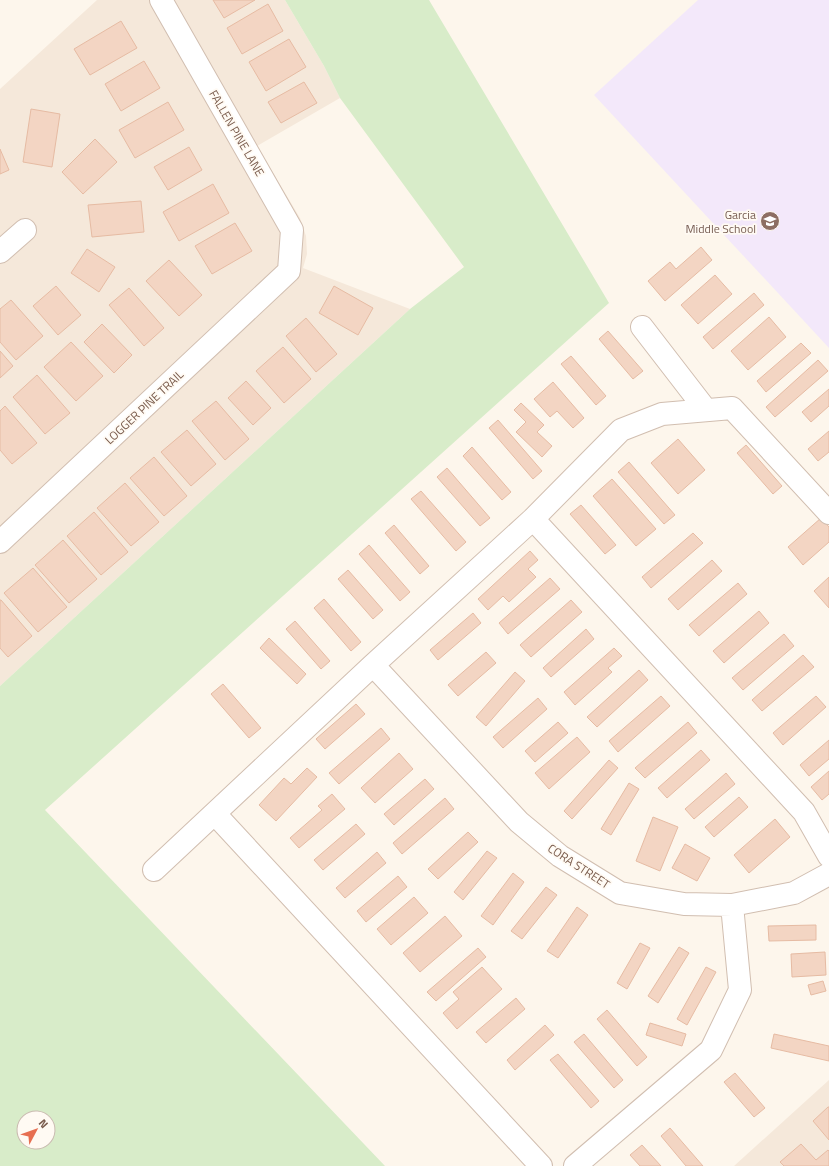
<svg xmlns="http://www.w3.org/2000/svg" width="829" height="1166" viewBox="0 0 829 1166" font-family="'Titillium Web',sans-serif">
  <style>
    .residential { fill: #f5e8da }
    .education { fill: #f3e8fa }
    .green { fill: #d8ecc9; fill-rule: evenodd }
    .building { fill: #f3d5c3; stroke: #e6bba3 }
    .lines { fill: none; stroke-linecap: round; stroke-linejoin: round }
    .minor-casing { stroke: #d1beb0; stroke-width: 24 }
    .minor { stroke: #fff; stroke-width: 22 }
    .labels { text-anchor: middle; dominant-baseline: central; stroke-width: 3.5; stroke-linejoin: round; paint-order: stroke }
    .street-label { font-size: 12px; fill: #7a5c4d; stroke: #fffaf3 }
    .education-label { font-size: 12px; fill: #785e54; stroke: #fffaf3; text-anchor: end }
  </style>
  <rect width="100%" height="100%" fill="#fdf6ec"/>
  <!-- residential -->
  <path class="residential" d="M 97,0 L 285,0 L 324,66 L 340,98 L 257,146 L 300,218 L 306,236 L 307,254 L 303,268 L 410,309 L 0,686 L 0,89 Z
    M 829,1080 L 829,1166 L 734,1166 Z"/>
  <!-- education -->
  <path class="education" d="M 698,0 L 829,0 L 829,348 L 594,95 Z"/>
  <!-- green -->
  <path class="green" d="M 285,0 L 429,0 L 609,303 L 45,810 L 385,1166 L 0,1166 L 0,686 L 410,309 L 464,267 L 340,98 L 324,66 ZM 24,1118 L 48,1118 L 48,1142 L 24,1142 Z"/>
  <!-- building -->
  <path class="building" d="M 213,0 L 255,0 L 224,18 Z
    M 268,4 L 283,31 L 242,54 L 227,28 Z
    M 121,21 L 137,48 L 90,75 L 74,49 Z
    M 289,39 L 306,67 L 266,91 L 249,62 Z
    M 144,61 L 160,88 L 121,111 L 105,84 Z
    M 304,82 L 317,103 L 281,123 L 268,102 Z
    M 168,102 L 184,130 L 135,158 L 119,130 Z
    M 31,109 L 60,114 L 52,167 L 23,162 Z
    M 95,139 L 117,162 L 83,194 L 62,172 Z
    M 189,147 L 202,170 L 168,190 L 154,167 Z
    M 0,149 L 9,170 L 0,174 Z
    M 213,184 L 229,213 L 179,241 L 163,212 Z
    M 141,201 L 144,232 L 92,237 L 88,205 Z
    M 235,223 L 252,251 L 212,274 L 195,246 Z
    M 701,247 L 712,260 L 665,301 L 648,281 L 670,262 L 676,269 Z
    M 87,249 L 115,267 L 99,292 L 71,273 Z
    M 169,260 L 202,295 L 179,316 L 146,281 Z
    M 715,275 L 732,294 L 698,324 L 681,305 Z
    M 56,286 L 81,315 L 58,335 L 33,306 Z
    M 334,286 L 373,308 L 358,335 L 319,313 Z
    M 129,288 L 164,328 L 144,346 L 109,305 Z
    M 754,293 L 764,305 L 713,349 L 703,337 Z
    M 11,300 L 43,336 L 16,360 L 0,342 L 0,309 Z
    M 769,317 L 786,337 L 748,370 L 731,351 Z
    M 306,318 L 337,354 L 316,372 L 286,336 Z
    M 102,324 L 132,355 L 114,373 L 84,342 Z
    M 608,331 L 643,371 L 633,379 L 599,339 Z
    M 71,342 L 103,376 L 76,401 L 44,367 Z
    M 801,343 L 811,353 L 766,392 L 757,381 Z
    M 283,347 L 311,379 L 284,403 L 256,371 Z
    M 0,351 L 13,366 L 0,378 Z
    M 571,356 L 606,396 L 596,405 L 561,364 Z
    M 818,360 L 828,371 L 775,417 L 766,407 Z
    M 37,375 L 70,413 L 45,434 L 13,397 Z
    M 246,381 L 271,408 L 253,425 L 228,398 Z
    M 553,382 L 584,418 L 573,428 L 557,411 L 550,417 L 534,399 Z
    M 829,389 L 829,406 L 811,422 L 802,412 Z
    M 216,401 L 249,439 L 225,460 L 192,421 Z
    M 521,403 L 544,425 L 537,432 L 552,446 L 542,457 L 516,432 L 526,422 L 514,410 Z
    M 5,406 L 37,443 L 12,464 L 0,450 L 0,411 Z
    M 498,420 L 542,471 L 533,479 L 489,428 Z
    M 187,430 L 216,464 L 191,486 L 161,452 Z
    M 829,431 L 829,452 L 818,461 L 808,449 Z
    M 678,439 L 705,470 L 678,494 L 651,463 Z
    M 746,445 L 782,486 L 773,494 L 737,453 Z
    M 472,447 L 511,492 L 502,500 L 463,456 Z
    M 154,457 L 187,496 L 164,516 L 130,478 Z
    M 629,462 L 675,515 L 664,524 L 618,472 Z
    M 447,468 L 490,518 L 480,526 L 437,477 Z
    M 612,479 L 656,529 L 636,546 L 593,496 Z
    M 125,483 L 159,522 L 131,546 L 97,508 Z
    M 421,491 L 466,542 L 456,551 L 411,499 Z
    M 581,505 L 616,545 L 605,554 L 570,514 Z
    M 94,512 L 128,552 L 101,575 L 67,536 Z
    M 821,518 L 829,527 L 829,542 L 803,565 L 788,547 Z
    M 394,525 L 429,566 L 420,574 L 385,533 Z
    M 693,533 L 703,543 L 651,588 L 642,577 Z
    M 63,540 L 97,579 L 69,603 L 35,565 Z
    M 369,545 L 410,592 L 400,601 L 359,554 Z
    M 530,551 L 538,560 L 528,569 L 536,577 L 509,602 L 503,596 L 488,610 L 478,599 Z
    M 712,560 L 722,571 L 678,610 L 668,599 Z
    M 33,568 L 67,607 L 38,632 L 4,593 Z
    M 348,570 L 383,610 L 373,619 L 338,579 Z
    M 829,577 L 829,608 L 814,591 Z
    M 550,578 L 560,589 L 508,634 L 499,623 Z
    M 738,583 L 747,594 L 699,636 L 689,625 Z
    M 324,599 L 361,642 L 351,651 L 314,608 Z
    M 0,600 L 1,600 L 32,636 L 8,657 L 0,648 Z
    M 571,600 L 582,612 L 531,657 L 520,645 Z
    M 759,611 L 769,623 L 724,663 L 713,651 Z
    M 473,613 L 481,623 L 438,660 L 430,650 Z
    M 295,621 L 330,661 L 321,669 L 286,629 Z
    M 586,629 L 594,639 L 551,677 L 543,668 Z
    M 784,634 L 794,646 L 743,690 L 732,678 Z
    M 269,638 L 306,674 L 297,684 L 260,648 Z
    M 614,648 L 622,656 L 608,668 L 612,672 L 575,705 L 564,692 Z
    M 486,652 L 496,663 L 458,696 L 448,685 Z
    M 803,655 L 814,667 L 762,711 L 752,700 Z
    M 639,670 L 648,680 L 597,727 L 587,717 Z
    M 515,672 L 525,681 L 486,726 L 476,717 Z
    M 223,684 L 261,728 L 249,738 L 211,694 Z
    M 661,696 L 670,706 L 618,752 L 609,741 Z
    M 816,696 L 826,707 L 783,745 L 773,733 Z
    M 538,698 L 547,709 L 503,748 L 493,737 Z
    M 356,704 L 365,714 L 325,749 L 316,739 Z
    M 558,722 L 568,733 L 535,762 L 525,751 Z
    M 688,722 L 697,733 L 645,778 L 635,768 Z
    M 381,728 L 390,739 L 339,784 L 329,773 Z
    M 577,737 L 590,752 L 549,789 L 535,773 Z
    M 829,740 L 829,759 L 809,776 L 800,765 Z
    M 701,750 L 710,760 L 667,798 L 658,788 Z
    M 399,753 L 413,769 L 375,803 L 361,788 Z
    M 609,760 L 618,768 L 572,819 L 564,811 Z
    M 307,768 L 317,777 L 276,821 L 259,805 L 284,778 L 291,784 Z
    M 829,771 L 829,794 L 822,800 L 811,787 Z
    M 726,773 L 735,784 L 694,819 L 685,809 Z
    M 425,779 L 434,789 L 394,825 L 384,814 Z
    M 629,783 L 639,789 L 611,835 L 601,829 Z
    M 332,794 L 345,809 L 299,848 L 290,838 L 322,810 L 318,806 Z
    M 739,797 L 748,807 L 714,837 L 705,827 Z
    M 445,798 L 454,809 L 402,854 L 393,843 Z
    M 653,817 L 678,827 L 660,871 L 636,861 Z
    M 775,819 L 790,837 L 749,873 L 734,855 Z
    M 356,824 L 365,834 L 323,870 L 314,860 Z
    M 468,832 L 478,842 L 438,879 L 428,869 Z
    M 685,844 L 710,858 L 697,881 L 672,868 Z
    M 487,851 L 497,858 L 463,900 L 454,892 Z
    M 377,852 L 386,863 L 345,898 L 336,888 Z
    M 513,873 L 524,882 L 493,925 L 481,916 Z
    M 398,876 L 407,887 L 366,922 L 357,911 Z
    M 546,887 L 557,895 L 522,939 L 511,931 Z
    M 414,897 L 428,913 L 391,945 L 377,929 Z
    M 577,907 L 588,915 L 558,958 L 547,951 Z
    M 445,916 L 462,936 L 420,972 L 403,953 Z
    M 816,925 L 816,940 L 769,941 L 768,926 Z
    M 640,943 L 650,948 L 627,989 L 617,983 Z
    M 679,947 L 689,953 L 658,1003 L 648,996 Z
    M 478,948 L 486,957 L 436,1001 L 427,992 Z
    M 825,952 L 826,975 L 792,977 L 791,954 Z
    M 482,967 L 502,989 L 457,1029 L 443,1013 L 459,999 L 453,992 Z
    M 706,967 L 716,972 L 687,1025 L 677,1019 Z
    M 823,981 L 826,991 L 811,995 L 808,985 Z
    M 516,998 L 525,1009 L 486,1043 L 476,1032 Z
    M 607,1010 L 647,1057 L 637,1066 L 597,1019 Z
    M 650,1023 L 686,1034 L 682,1046 L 646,1035 Z
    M 545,1025 L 554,1035 L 515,1070 L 507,1060 Z
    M 584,1034 L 623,1080 L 614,1088 L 574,1042 Z
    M 774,1034 L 829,1046 L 829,1061 L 771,1048 Z
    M 558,1054 L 599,1101 L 591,1108 L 550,1060 Z
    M 735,1073 L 765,1108 L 754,1117 L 724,1082 Z
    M 828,1107 L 829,1107 L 829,1140 L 813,1121 Z
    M 670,1128 L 703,1166 L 686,1166 L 661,1136 Z
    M 801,1144 L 816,1160 L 828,1150 L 829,1151 L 829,1166 L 784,1166 L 780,1162 Z
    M 642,1145 L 661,1166 L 640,1166 L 630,1155 Z"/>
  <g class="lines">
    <!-- minor casing -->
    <g class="minor-casing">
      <path id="minor" d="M 0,252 L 25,230
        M 642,327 L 706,410
        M 533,519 L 804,812 L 829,856
        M 0,542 L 289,271 L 292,230 L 161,0
        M 373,665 L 519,822 L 560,856 L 620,893 L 684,904 L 732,905 L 794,893 L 829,874
        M 215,814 L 541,1166
        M 154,870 L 373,665 L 533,519 L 621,430 L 662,414 L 732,408 L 829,513
        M 575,1166 L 711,1050 L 740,990 L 732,905"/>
    </g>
    <!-- minor -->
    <use href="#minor" class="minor"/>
  </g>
  <!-- icons -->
  <defs>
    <g id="school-disc" transform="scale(1)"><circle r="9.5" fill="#8d6e63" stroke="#fffaf3"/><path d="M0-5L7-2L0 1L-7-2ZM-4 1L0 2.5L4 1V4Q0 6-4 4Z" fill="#fff"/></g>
  </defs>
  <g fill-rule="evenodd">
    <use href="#school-disc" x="770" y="221"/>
  </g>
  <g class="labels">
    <!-- street labels -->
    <g class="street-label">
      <text transform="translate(237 133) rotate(60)">FALLEN PINE LANE</text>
      <text transform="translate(144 407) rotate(-43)">LOGGER PINE TRAIL</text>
      <text transform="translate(579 866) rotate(33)">CORA STREET</text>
    </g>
    <!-- education labels -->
    <g class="education-label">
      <text x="756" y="214">Garcia<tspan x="756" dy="14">Middle School</tspan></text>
    </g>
  </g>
  <!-- north arrow -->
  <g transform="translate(36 1130) rotate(49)"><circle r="19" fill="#fffaf3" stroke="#cabbb1"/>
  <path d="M0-3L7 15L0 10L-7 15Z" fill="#e76f51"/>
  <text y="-6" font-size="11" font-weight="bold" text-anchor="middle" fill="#7a5c4d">N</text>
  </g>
</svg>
